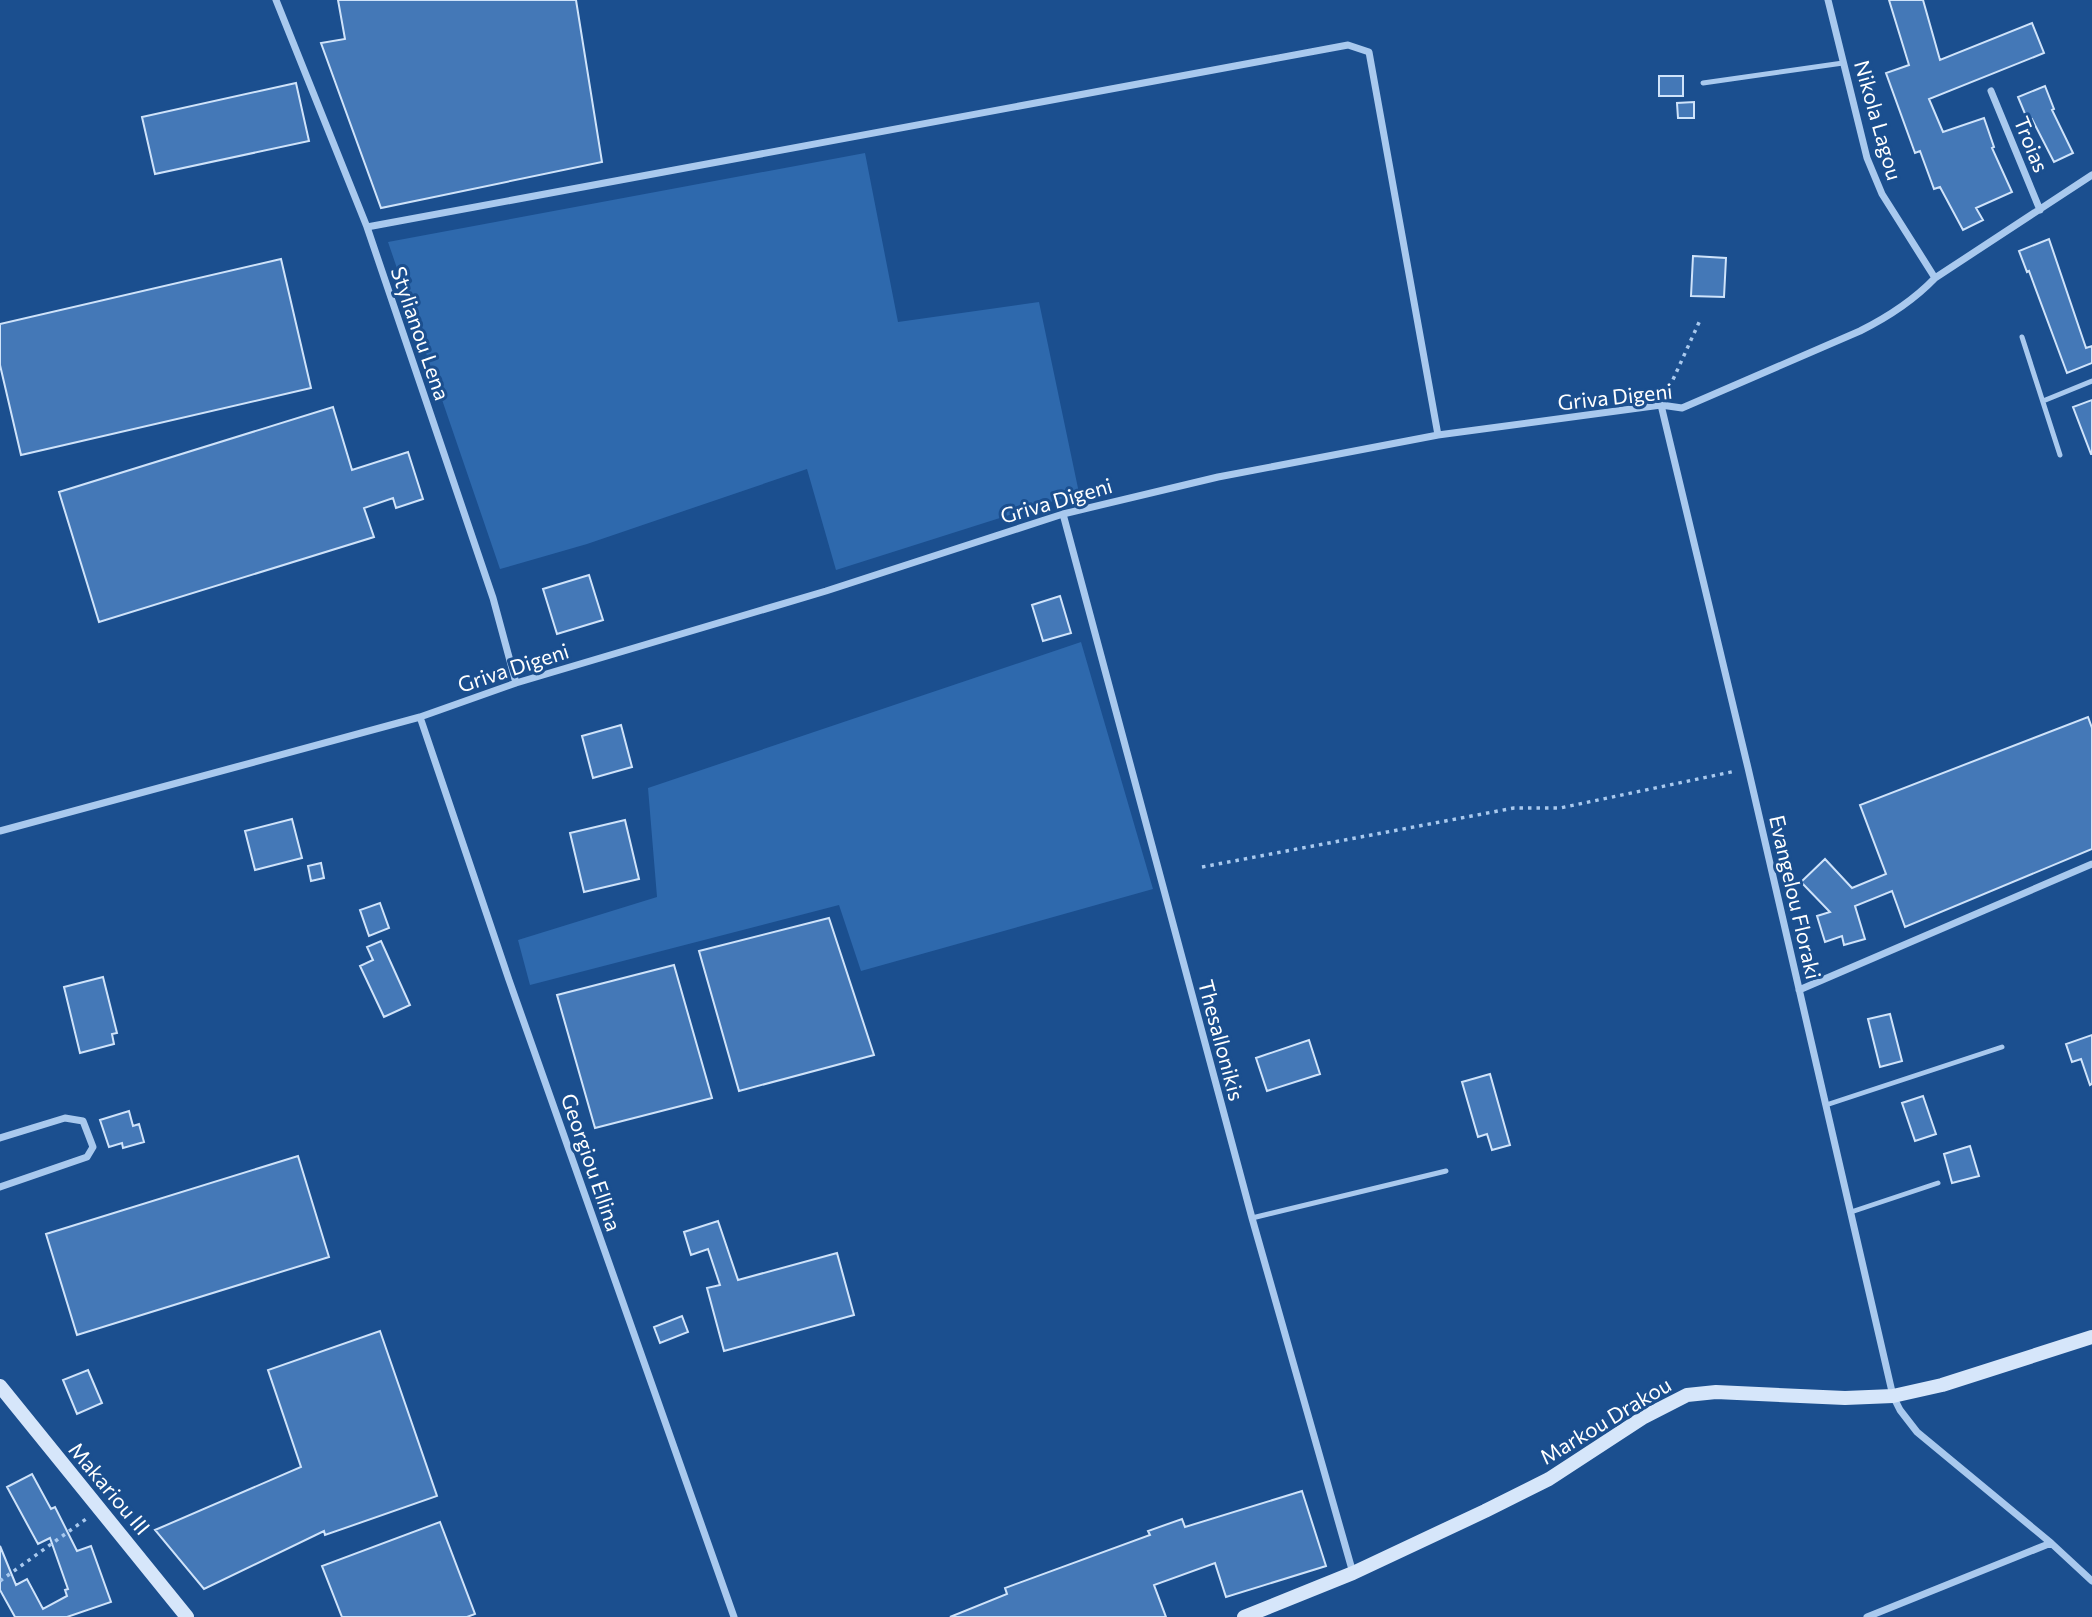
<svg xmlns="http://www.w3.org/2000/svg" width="2092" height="1617" viewBox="0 0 2092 1617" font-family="Commissioner,sans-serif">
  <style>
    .green { fill: #2e69ad }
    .building { fill: #4478b7; stroke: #cfe3fa; stroke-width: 2 }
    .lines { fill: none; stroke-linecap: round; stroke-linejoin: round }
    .path { stroke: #a9c9ee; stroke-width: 3.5; stroke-dasharray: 3.5 5; stroke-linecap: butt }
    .lane { stroke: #a9c9ee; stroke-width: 5 }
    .street { stroke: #a9c9ee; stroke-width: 7 }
    .secondary { stroke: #d6e6fa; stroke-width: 14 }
    .labels { text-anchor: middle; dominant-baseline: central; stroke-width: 6; stroke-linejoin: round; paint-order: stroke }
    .street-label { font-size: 21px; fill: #fff; stroke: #1b4f8f }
  </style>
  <rect width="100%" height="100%" fill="#1b4f8f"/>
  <!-- green -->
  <path class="green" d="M 865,153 L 898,322 L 1039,302 L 1079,493 L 836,570 L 807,469 L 587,544 L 500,569 L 388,242 Z
    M 1081,642 L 1153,889 L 861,971 L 839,905 L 530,985 L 518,940 L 657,897 L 648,788 Z"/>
  <!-- building -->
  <path class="building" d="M 338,0 L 576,0 L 602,162 L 381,208 L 321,43 L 345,39 Z
    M 1889,0 L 1923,0 L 1940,60 L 2032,23 L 2044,53 L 1929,99 L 1943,132 L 1984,118 L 1994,147 L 1992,148 L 2012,192 L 1976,208 L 1983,220 L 1963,230 L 1940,187 L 1934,189 L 1920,151 L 1915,153 L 1886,73 L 1909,65 Z
    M 1659,76 L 1683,76 L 1683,96 L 1659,96 Z
    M 296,83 L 309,141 L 155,174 L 142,117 Z
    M 2045,86 L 2054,109 L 2052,110 L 2073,153 L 2054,162 L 2032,119 L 2028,121 L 2018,97 Z
    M 1694,102 L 1694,118 L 1678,118 L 1677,103 Z
    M 2049,239 L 2086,348 L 2092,346 L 2092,363 L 2067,373 L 2029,271 L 2027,272 L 2019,251 Z
    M 1693,256 L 1726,258 L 1724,297 L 1691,296 Z
    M 281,259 L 311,388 L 21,455 L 0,365 L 0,324 Z
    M 2092,400 L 2092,454 L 2091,454 L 2073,407 Z
    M 333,407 L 352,470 L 408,452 L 423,499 L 396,508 L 393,498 L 364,508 L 374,537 L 99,622 L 59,492 Z
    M 589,575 L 603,620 L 557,634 L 543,589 Z
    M 1060,596 L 1071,633 L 1043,641 L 1032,605 Z
    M 2088,717 L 2092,728 L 2092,849 L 1905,927 L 1892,891 L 1855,906 L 1865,939 L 1844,945 L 1842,936 L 1825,942 L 1817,916 L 1830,912 L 1801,882 L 1825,859 L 1852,888 L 1886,874 L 1860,805 Z
    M 621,725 L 632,767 L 593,778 L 582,736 Z
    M 292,819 L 302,858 L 255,870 L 245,831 Z
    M 625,820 L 639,879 L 584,892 L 570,833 Z
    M 321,863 L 324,878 L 311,881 L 308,866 Z
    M 380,903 L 389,928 L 369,936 L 360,910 Z
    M 829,918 L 874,1055 L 739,1091 L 699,951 Z
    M 381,941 L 410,1005 L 384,1017 L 360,966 L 373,960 L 367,947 Z
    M 674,965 L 712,1098 L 595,1128 L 557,995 Z
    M 103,977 L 117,1033 L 112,1034 L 114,1044 L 80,1053 L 64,987 Z
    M 1890,1014 L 1902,1061 L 1880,1067 L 1868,1019 Z
    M 2092,1035 L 2092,1084 L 2090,1085 L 2081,1059 L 2072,1062 L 2066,1044 Z
    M 1309,1040 L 1320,1074 L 1267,1091 L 1256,1058 Z
    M 1490,1074 L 1510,1145 L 1492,1150 L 1487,1134 L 1478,1137 L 1462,1082 Z
    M 1923,1096 L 1936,1134 L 1915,1141 L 1902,1103 Z
    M 129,1111 L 133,1126 L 139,1124 L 144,1142 L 123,1148 L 122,1143 L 109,1147 L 100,1120 Z
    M 1970,1146 L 1979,1176 L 1952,1183 L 1944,1154 Z
    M 298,1156 L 329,1257 L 77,1335 L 46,1234 Z
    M 718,1221 L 738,1280 L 837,1253 L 854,1315 L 724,1351 L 707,1288 L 720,1285 L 708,1249 L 691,1255 L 684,1232 Z
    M 682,1316 L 688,1332 L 660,1343 L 654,1327 Z
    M 380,1331 L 437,1496 L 325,1535 L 324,1531 L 204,1589 L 155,1530 L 301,1467 L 268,1370 Z
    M 88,1370 L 102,1403 L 77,1414 L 63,1380 Z
    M 32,1474 L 51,1509 L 55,1507 L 77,1551 L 91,1546 L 111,1602 L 67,1617 L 15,1617 L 0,1590 L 0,1546 L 16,1585 L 27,1579 L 43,1609 L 67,1596 L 65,1590 L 68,1589 L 50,1538 L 38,1544 L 7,1487 Z
    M 1302,1491 L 1326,1566 L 1226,1597 L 1215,1563 L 1154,1585 L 1166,1617 L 950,1617 L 1007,1594 L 1005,1588 L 1150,1535 L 1148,1531 L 1182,1519 L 1185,1527 Z
    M 440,1522 L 475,1614 L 467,1617 L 342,1617 L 322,1566 Z"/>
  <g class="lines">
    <!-- path -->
    <path class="path" d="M 1666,395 L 1701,318
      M 1202,867 L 1514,808 L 1560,808 L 1736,771
      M 0,1581 L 86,1519"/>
    <!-- lane -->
    <path class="lane" d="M 1703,83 L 1843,63
      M 2022,337 L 2060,455
      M 2043,401 L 2092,381
      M 1826,1105 L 2002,1047
      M 1851,1212 L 1938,1183
      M 1252,1218 L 1446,1171"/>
    <!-- street -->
    <path class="street" d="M 276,0 L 367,227 L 493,598 L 516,683
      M 1828,0 L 1867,158 L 1882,194 L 1935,278
      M 1991,91 L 2040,210
      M 367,227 L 1348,45 L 1369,52 L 1438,435
      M 1661,405 L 1748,768 L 1893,1396 L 1900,1410 L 1917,1432 L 2051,1543 L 2092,1581
      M 1063,514 L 1252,1218 L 1353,1573
      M 420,717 L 509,980 L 734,1617
      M 0,831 L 420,717 L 516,683 L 826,591 L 1063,514 L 1218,477 L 1438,435 L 1661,405 L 1682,408 L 1860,331 C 1888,317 1913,301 1935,278 L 2092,175
      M 1799,990 L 2092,864
      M 0,1138 L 65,1118 L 83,1121 L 93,1147 L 87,1157 L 0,1187
      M 1867,1617 L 2051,1543"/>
    <!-- secondary -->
    <path class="secondary" d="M 0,1386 L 187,1617
      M 1244,1617 L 1353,1573 L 1485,1511 L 1549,1479 L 1644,1417 L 1687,1395 L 1716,1392 L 1845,1398 L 1893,1396 L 1942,1385 L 2092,1337"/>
  </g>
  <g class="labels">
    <!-- street labels -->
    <g class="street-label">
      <text transform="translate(1879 120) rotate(74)">Nikola Lagou</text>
      <text transform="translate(2032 144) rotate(68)">Troias</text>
      <text transform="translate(421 333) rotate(71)">Stylianou Lena</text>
      <text transform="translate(1615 396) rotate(-6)">Griva Digeni</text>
      <text transform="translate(1056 500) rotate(-16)">Griva Digeni</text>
      <text transform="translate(513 667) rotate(-18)">Griva Digeni</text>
      <text transform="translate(1796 897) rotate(77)">Evangelou Floraki</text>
      <text transform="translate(1222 1040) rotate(75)">Thesallonikis</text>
      <text transform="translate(592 1162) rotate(71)">Georgiou Ellina</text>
      <text transform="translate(1605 1420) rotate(-31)">Markou Drakou</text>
      <text transform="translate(110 1488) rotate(50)">Makariou III</text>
    </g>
  </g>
</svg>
